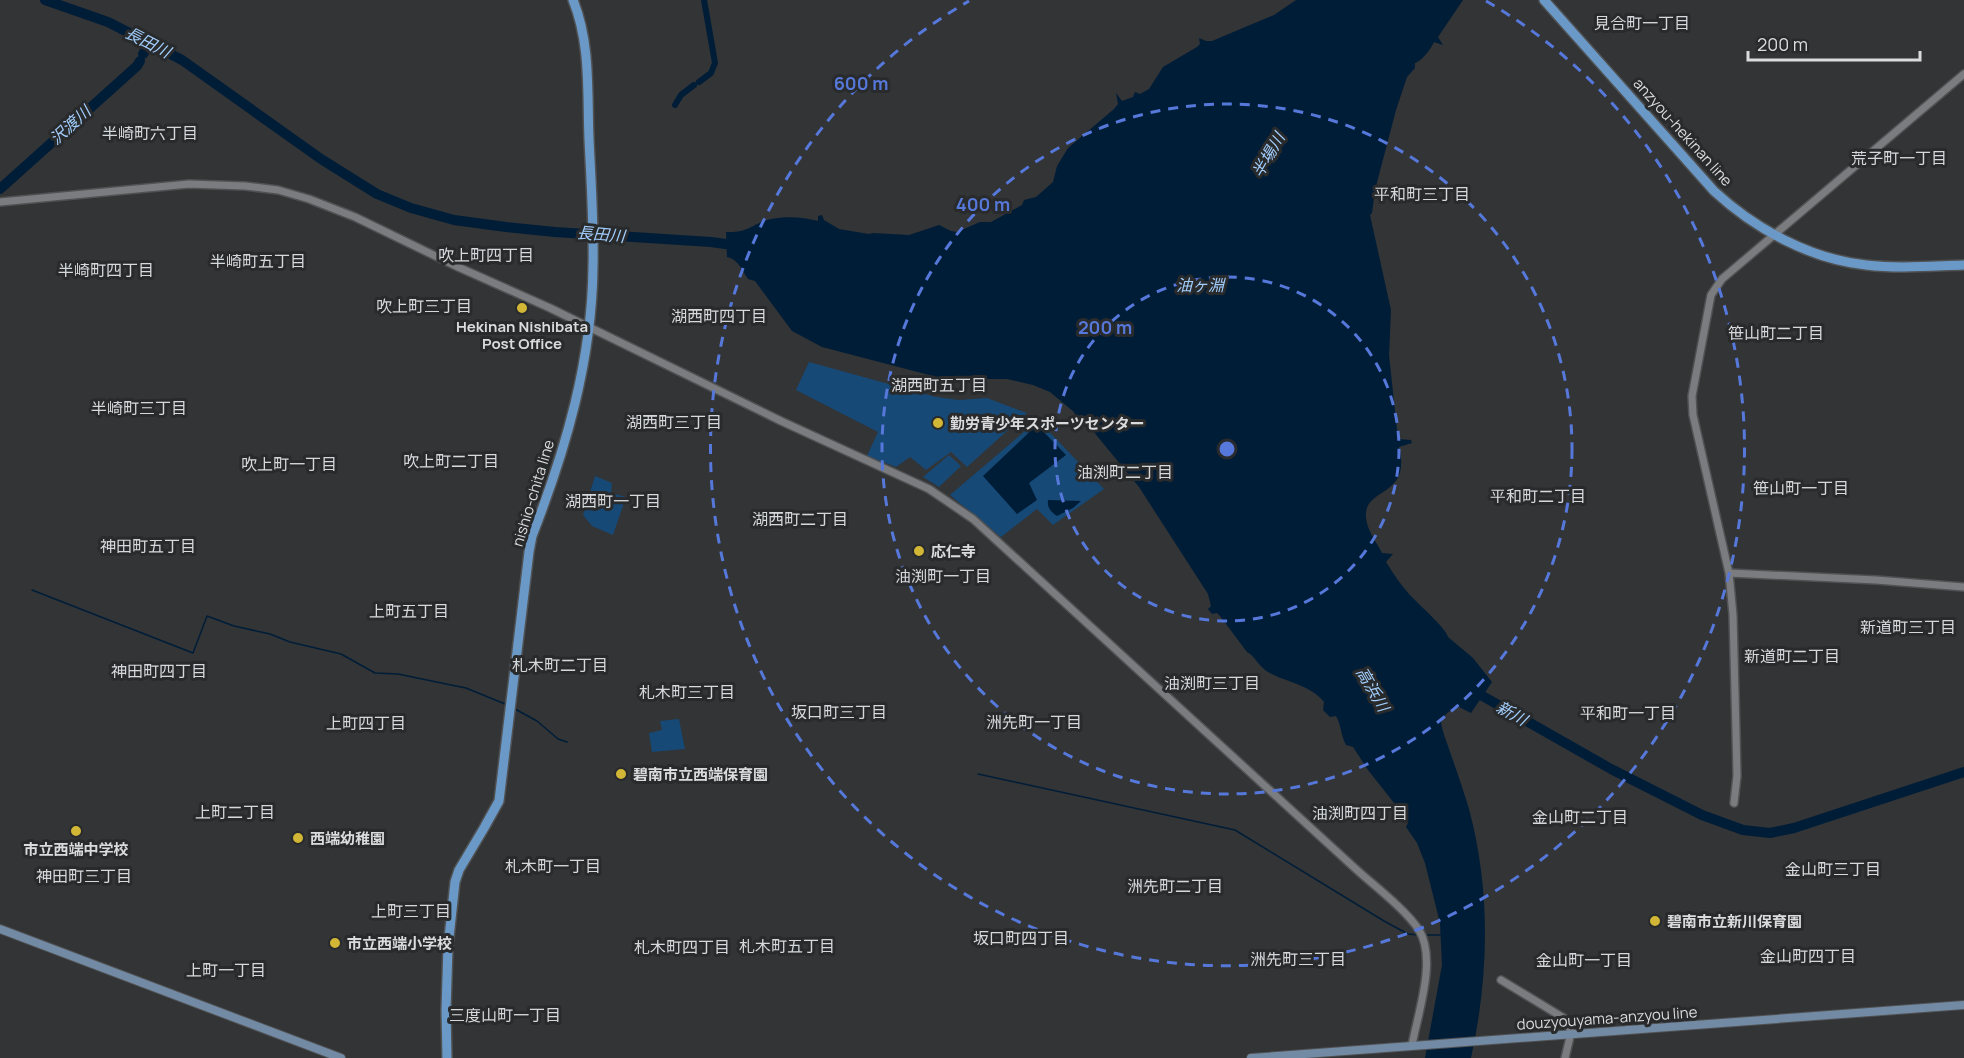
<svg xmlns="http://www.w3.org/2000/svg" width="1964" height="1058" viewBox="0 0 1964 1058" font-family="Manrope,'Noto Sans JP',sans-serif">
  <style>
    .green { fill: #174976 }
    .water { fill: #001d38 }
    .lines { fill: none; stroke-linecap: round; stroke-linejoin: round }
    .stream { stroke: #001d38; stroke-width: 1.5 }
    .canal { stroke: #001d38; stroke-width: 6 }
    .river { stroke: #001d38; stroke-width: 10 }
    .tertiary-casing { stroke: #505153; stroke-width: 10 }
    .secondary-casing { stroke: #505153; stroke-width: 10 }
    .primary-casing { stroke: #505153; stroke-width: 12 }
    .tertiary { stroke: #7a7c7f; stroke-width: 7 }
    .secondary { stroke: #728aa3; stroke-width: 8 }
    .primary { stroke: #6a99c7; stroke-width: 9 }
    .ring { fill: none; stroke: #5678da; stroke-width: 3; stroke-dasharray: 10 8 }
    .poi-dot { fill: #d2b736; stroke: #282a2c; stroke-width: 2 }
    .labels { text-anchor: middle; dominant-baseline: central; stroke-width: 6; stroke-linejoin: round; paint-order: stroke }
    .street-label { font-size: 15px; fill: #dadbdd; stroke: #282a2c }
    .poi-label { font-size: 15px; font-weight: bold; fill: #dadbdd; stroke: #282a2c; text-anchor: start }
    .neighbourhood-label { font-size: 16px; fill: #d6d9dc; stroke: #282a2c }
    .water-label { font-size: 16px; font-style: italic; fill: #a2cffe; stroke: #282a2c }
    .centre { fill: #5678da; stroke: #282a2c; stroke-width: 3 }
    .ring-label { font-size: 18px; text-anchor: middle; font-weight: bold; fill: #5678da; stroke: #282a2c; stroke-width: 6; stroke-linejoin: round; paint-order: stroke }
  </style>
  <rect width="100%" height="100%" fill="#323436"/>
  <!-- green -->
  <path class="green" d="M 809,362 L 936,397 L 959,400 L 987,398 L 1027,413 L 967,467 L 951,452 L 926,470 L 910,457 L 896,467 L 867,456 L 878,432 L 796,390 Z
    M 1038,420 L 1104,489 L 1053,525 L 1037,509 L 1001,537 L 950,495 Z
    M 949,455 L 961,466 L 939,487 L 923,477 Z
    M 595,476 L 612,483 L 611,493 L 626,497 L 613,535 L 592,526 L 583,515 Z
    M 679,719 L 685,749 L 652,752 L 649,733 L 662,730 L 660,721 Z"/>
  <!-- water -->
  <path class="water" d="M 1296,0 L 1463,0 L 1438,37 L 1443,45 L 1434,42 C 1431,49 1421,62 1415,63 L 1415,68 L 1407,77 L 1396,110 L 1375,190 L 1372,213 L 1370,215 L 1391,310 L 1389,355 L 1398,439 L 1411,440 L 1412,443 L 1399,447 C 1412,499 1363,486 1366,518 C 1367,530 1377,543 1382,553 L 1393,554 L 1386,562 C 1393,573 1400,584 1409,594 C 1417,603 1446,628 1448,637 L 1473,658 L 1492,682 L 1471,713 L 1459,707 C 1450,710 1445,713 1441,722 C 1442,731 1446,740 1449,749 C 1456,769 1463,789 1469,809 C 1491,891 1489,976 1471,1058 L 1425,1058 L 1442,965 L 1440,923 L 1425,863 L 1417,843 L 1406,827 L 1408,823 L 1406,818 L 1368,770 L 1353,747 L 1346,745 C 1341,736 1341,724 1336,716 L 1330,717 L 1323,710 L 1324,702 C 1309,684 1287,683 1268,672 C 1259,667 1255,656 1247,652 L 1220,616 L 1217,613 L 1212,614 L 1208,609 L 1211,606 L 1208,594 L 1139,487 L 1093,431 L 1079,423 L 1074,412 L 1050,392 L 1033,385 L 1007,379 L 981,379 L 956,382 L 822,347 L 792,331 L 755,281 L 748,279 C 742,270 738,259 727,257 L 726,232 C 750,233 752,223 771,219 C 787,216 803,217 818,221 L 818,216 L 822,215 L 824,220 L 839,229 L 869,234 L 873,233 L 909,235 L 939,225 L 951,231 L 957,232 L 980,222 L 991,222 L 1022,205 L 1024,200 L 1036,197 L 1053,182 L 1057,166 L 1068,148 L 1114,109 L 1118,104 L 1116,93 L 1122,101 L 1133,97 L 1135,92 L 1140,94 L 1149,89 L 1163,67 L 1197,47 L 1200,44 L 1199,38 L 1206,41 L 1212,41 L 1274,15 Z
    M 1037,425 L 1066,455 L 1029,483 L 1037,500 L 1017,514 L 983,476 Z
    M 1048,500 L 1081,501 L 1073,508 L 1057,516 C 1051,512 1047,508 1048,500 Z"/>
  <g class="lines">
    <!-- stream -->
    <path class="stream" d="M 32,590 L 193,653 L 207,616 L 234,626 L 270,634 L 290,642 L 341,654 L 375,673 L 398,674 L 451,685 L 466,688 L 505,704
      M 515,709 L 537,721 L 558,739 L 567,742
      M 978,774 L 1235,830 L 1384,921 L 1408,934 L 1419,935
      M 1424,935 L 1440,935"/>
    <!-- canal -->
    <path class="canal" d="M 699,82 L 711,73 L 715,63 L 704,0
      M 675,105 L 681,95 L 694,85"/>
    <!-- river -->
    <path class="river" d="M 45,0 L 108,22 L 182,60 L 321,159 L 377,194 L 411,208 L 454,220 L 506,227 L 555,232 L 711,242 L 740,246
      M 143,54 L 151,43
      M 0,189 L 137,66 L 140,61
      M 1472,690 L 1611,769 L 1702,815 L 1743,830 L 1770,833 L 1794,828 L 1964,772"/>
    <!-- tertiary casing -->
    <g class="tertiary-casing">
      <path id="tertiary" d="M 0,202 L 189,184 L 245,186 L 278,190 L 309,199 L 355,217 L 458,267 L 550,308 L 781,421 L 929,489 L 973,519 L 1358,871 C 1376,887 1406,910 1419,930 C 1437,959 1418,1013 1412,1045
        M 1729,573 L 1876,580 L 1964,587
        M 1734,803 L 1737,776 L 1736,732 L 1733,615 L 1729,573 L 1693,415 L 1692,396 L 1711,295 L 1722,279 L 1964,74
        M 1501,980 L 1567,1020 L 1571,1033 L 1565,1058"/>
    </g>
    <!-- secondary casing -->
    <g class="secondary-casing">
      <path id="secondary" d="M 0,929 L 341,1058
        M 1251,1058 L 1964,1005"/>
    </g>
    <!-- primary casing -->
    <g class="primary-casing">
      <path id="primary" d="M 1544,0 L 1714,191 C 1755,229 1810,259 1866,265 C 1899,269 1932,266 1964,265
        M 447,1058 L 446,1010 L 448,947 L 455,882 L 459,870 L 484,828 L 499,801 L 529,552 L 532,536 C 566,449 592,360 593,267 C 594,224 591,182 589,139 C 587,93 591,44 573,0"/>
    </g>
    <!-- tertiary -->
    <use href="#tertiary" class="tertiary"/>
    <!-- secondary -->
    <use href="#secondary" class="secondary"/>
    <!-- primary -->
    <use href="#primary" class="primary"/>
  </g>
  <!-- distance rings -->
  <g class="ring">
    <circle cx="1227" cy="449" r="172"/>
    <circle cx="1227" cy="449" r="345"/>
    <path d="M1486 1A517 517 0 1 1 969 1"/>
  </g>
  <!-- markers -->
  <g class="poi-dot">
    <circle cx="522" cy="308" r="6"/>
    <circle cx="938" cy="423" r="6"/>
    <circle cx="919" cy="551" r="6"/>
    <circle cx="621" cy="774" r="6"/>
    <circle cx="76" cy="831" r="6"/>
    <circle cx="298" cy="838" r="6"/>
    <circle cx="1655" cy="921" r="6"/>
    <circle cx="335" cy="943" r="6"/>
  </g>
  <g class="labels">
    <!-- street labels -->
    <g class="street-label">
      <text transform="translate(1683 132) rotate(48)">anzyou-hekinan line</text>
      <text transform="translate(533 493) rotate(-73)">nishio-chita line</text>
      <text transform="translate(1607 1018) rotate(-4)">douzyouyama-anzyou line</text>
    </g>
    <!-- poi labels -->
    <g class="poi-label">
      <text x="522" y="326" text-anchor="middle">Hekinan Nishibata<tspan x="522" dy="17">Post Office</tspan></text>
      <text x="950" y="423">勤労青少年スポーツセンター</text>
      <text x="931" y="551">応仁寺</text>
      <text x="633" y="774">碧南市立西端保育園</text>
      <text x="310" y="838">西端幼稚園</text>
      <text x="76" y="849" text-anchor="middle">市立西端中学校</text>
      <text x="1667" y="921">碧南市立新川保育園</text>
      <text x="347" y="943">市立西端小学校</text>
    </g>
    <!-- neighbourhood labels -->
    <g class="neighbourhood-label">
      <text x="1642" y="23">見合町一丁目</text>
      <text x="150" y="133">半崎町六丁目</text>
      <text x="1899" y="158">荒子町一丁目</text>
      <text x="1422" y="194">平和町三丁目</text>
      <text x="486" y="255">吹上町四丁目</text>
      <text x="258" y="261">半崎町五丁目</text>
      <text x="106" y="270">半崎町四丁目</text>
      <text x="424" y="306">吹上町三丁目</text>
      <text x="719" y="316">湖西町四丁目</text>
      <text x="1776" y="333">笹山町二丁目</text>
      <text x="939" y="385">湖西町五丁目</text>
      <text x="139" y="408">半崎町三丁目</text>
      <text x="674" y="422">湖西町三丁目</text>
      <text x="451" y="461">吹上町二丁目</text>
      <text x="289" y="464">吹上町一丁目</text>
      <text x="1125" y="472">油渕町二丁目</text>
      <text x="1801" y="488">笹山町一丁目</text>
      <text x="1538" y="496">平和町二丁目</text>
      <text x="613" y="501">湖西町一丁目</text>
      <text x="800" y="519">湖西町二丁目</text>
      <text x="148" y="546">神田町五丁目</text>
      <text x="943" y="576">油渕町一丁目</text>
      <text x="409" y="611">上町五丁目</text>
      <text x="1908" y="627">新道町三丁目</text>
      <text x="1792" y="656">新道町二丁目</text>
      <text x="560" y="665">札木町二丁目</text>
      <text x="159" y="671">神田町四丁目</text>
      <text x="1212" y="683">油渕町三丁目</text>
      <text x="687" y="692">札木町三丁目</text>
      <text x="839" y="712">坂口町三丁目</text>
      <text x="1628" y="713">平和町一丁目</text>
      <text x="1034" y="722">洲先町一丁目</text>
      <text x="366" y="723">上町四丁目</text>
      <text x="235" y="812">上町二丁目</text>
      <text x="1360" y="813">油渕町四丁目</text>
      <text x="1580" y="817">金山町二丁目</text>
      <text x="553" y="866">札木町一丁目</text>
      <text x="1833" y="869">金山町三丁目</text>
      <text x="84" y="876">神田町三丁目</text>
      <text x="1175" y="886">洲先町二丁目</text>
      <text x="411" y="911">上町三丁目</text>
      <text x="1021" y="938">坂口町四丁目</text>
      <text x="787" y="946">札木町五丁目</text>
      <text x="682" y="947">札木町四丁目</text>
      <text x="1808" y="956">金山町四丁目</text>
      <text x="1298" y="959">洲先町三丁目</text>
      <text x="1584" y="960">金山町一丁目</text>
      <text x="226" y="970">上町一丁目</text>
      <text x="505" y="1015">三度山町一丁目</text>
    </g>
    <!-- water labels -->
    <g class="water-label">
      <text transform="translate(148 42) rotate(27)">長田川</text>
      <text transform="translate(70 125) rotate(-42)">沢渡川</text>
      <text transform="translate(1268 155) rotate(-60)">半場川</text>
      <text transform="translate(601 234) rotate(5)">長田川</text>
      <text x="1200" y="285">油ヶ淵</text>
      <text transform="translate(1373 689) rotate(60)">高浜川</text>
      <text transform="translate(1512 713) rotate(29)">新川</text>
    </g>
  </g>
  <circle cx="1227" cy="449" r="9" class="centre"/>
  <g class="ring-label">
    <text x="861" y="90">600 m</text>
    <text x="983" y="211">400 m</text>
    <text x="1105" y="334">200 m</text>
  </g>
  <!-- scale -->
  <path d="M1748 51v9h172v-9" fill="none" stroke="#dadbdd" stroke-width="3"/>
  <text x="1757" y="51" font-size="18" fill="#dadbdd" stroke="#282a2c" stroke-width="4.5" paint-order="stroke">200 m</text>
</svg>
